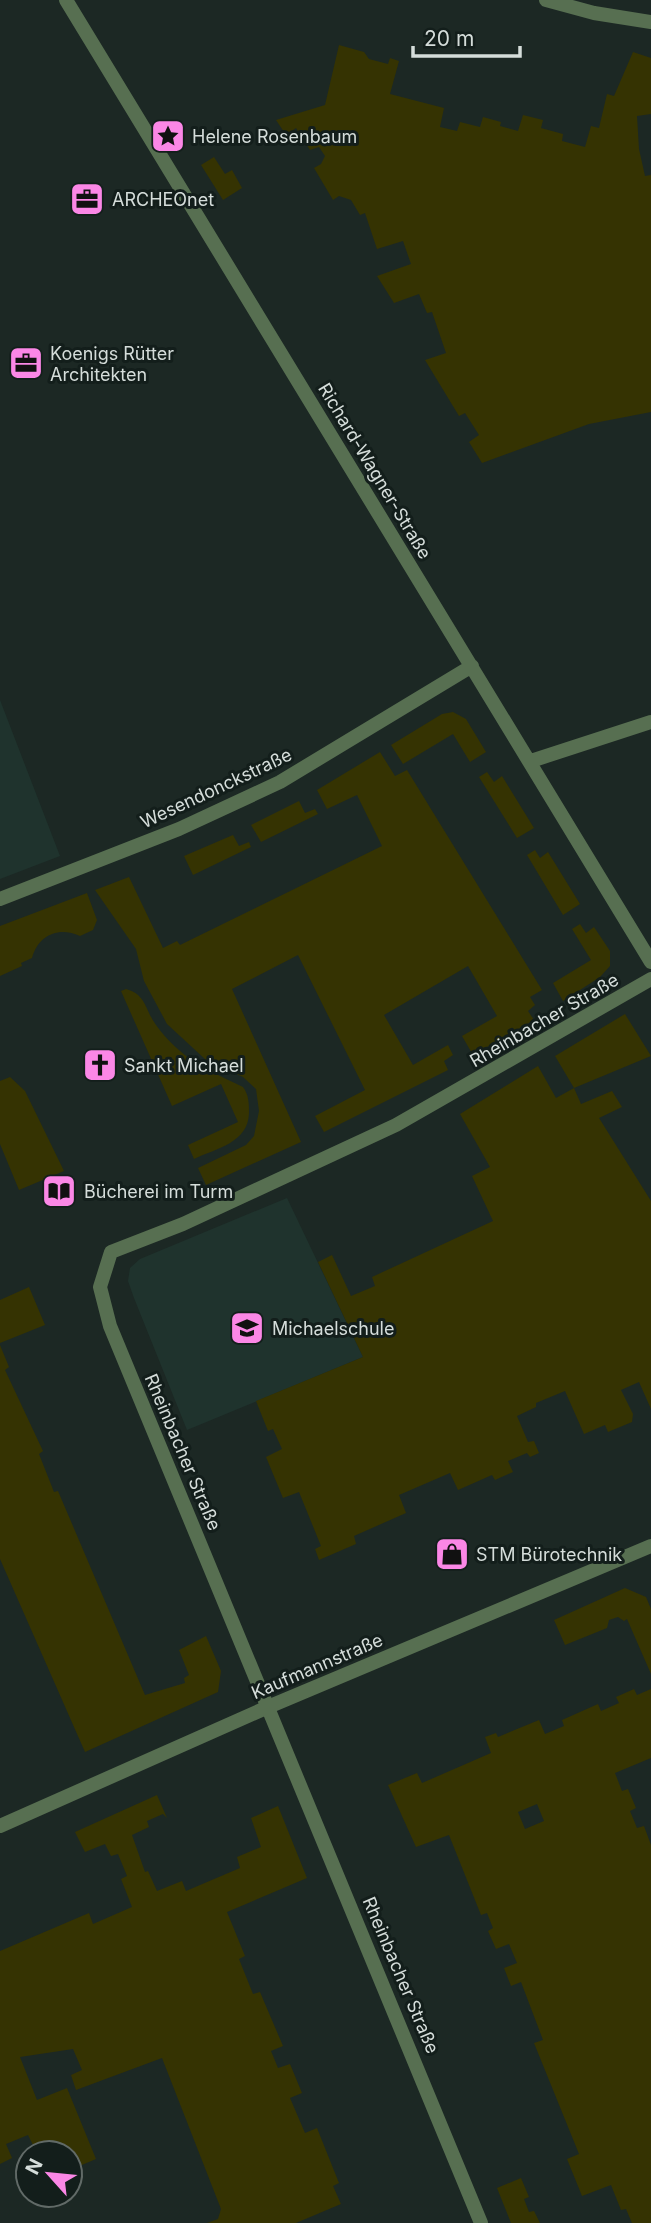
<svg xmlns="http://www.w3.org/2000/svg" width="651" height="2223" viewBox="0 0 651 2223" font-family="Inter,sans-serif">
  <style>
    .built { fill: #1f332d }
    .green { fill: #353302; fill-rule: evenodd }
    .lines { fill: none; stroke-linecap: round; stroke-linejoin: round }
    .street { stroke: #576f51; stroke-width: 14 }
    .labels { text-anchor: middle; dominant-baseline: central; stroke-width: 6; stroke-linejoin: round; paint-order: stroke }
    .poi-label { font-size: 18px; fill: #d5ddda; stroke: #131e1b; text-anchor: start }
    .street-label { font-size: 18px; fill: #d5ddda; stroke: #131e1b }
  </style>
  <rect width="100%" height="100%" fill="#1c2824"/>
  <!-- built -->
  <path class="built" d="M 0,700 L 60,856 L 0,879 Z
    M 287,1198 L 363,1357 L 187,1430 L 134,1298 L 128,1281 L 130,1268 L 140,1259 Z"/>
  <!-- green -->
  <path class="green" d="M 339,45 L 364,52 L 369,59 L 388,64 L 390,58 L 399,61 L 390,94 L 444,108 L 440,127 L 457,131 L 460,122 L 480,127 L 483,117 L 501,122 L 500,126 L 518,131 L 523,115 L 543,120 L 541,128 L 563,134 L 562,141 L 585,147 L 591,126 L 599,128 L 607,94 L 614,96 L 633,52 L 651,58 L 651,114 L 637,116 L 639,149 L 645,176 L 651,175 L 651,412 L 589,424 L 482,463 L 469,442 L 479,435 L 465,413 L 459,416 L 425,360 L 446,353 L 432,312 L 427,313 L 419,294 L 394,303 L 377,276 L 411,264 L 403,241 L 377,249 L 365,213 L 360,215 L 351,200 L 339,196 L 333,200 L 314,168 L 321,164 L 325,156 L 319,147 L 310,150 L 296,128 L 286,135 L 276,120 L 325,105 Z
    M 214,157 L 225,174 L 232,170 L 242,188 L 223,200 L 201,165 Z
    M 453,712 L 466,719 L 486,752 L 470,762 L 453,734 L 403,764 L 391,745 L 442,714 Z
    M 380,752 L 395,776 L 407,770 L 542,990 L 530,997 L 535,1005 L 528,1011 L 534,1020 L 473,1055 L 462,1036 L 497,1016 L 468,966 L 384,1015 L 413,1065 L 448,1045 L 453,1055 L 444,1061 L 448,1070 L 324,1132 L 315,1116 L 365,1090 L 298,955 L 232,989 L 301,1142 L 206,1185 L 198,1168 L 246,1145 L 254,1136 L 259,1111 L 256,1089 L 243,1077 L 206,1060 L 167,1024 L 144,981 L 136,949 L 95,890 L 129,877 L 163,948 L 177,941 L 180,945 L 382,846 L 357,795 L 327,809 L 317,790 Z
    M 487,772 L 494,782 L 502,776 L 534,828 L 517,838 L 479,777 Z
    M 299,801 L 305,813 L 315,809 L 318,814 L 261,842 L 251,825 Z
    M 233,835 L 239,846 L 249,842 L 251,847 L 193,875 L 184,856 Z
    M 535,850 L 540,858 L 548,852 L 580,904 L 563,915 L 527,855 Z
    M 87,893 L 97,920 L 93,930 L 80,936 C 59,926 38,935 32,958 L 21,963 L 22,966 L 0,976 L 0,926 Z
    M 580,924 L 586,933 L 594,927 L 610,951 L 610,966 L 600,977 L 563,1001 L 553,983 L 591,960 L 572,929 Z
    M 126,989 C 146,994 145,1010 156,1025 C 180,1058 207,1070 243,1087 C 249,1095 249,1104 249,1113 C 248,1143 217,1148 194,1159 L 188,1145 L 238,1122 L 221,1084 L 172,1106 L 121,991 Z
    M 625,1014 L 651,1056 L 574,1088 L 581,1104 L 612,1091 L 622,1107 L 599,1118 L 651,1201 L 651,1409 L 639,1382 L 621,1390 L 633,1414 L 632,1422 L 608,1432 L 605,1425 L 584,1434 L 565,1391 L 536,1403 L 536,1407 L 517,1416 L 528,1442 L 534,1441 L 539,1453 L 530,1457 L 527,1453 L 508,1461 L 513,1472 L 495,1480 L 492,1475 L 458,1490 L 450,1473 L 399,1495 L 406,1513 L 354,1536 L 356,1544 L 319,1560 L 315,1549 L 321,1546 L 299,1492 L 283,1498 L 266,1457 L 282,1449 L 273,1429 L 268,1431 L 256,1401 L 363,1357 L 318,1262 L 332,1255 L 351,1296 L 375,1286 L 372,1277 L 493,1221 L 472,1176 L 490,1167 L 460,1114 L 538,1066 L 556,1098 L 574,1088 L 555,1056 Z
    M 10,1077 L 25,1091 L 64,1171 L 19,1190 L 0,1144 L 0,1081 Z
    M 29,1287 L 45,1325 L 0,1343 L 0,1300 Z
    M 0,1345 L 9,1367 L 5,1370 L 43,1451 L 39,1454 L 54,1492 L 58,1491 L 145,1695 L 185,1683 L 184,1678 L 189,1675 L 179,1650 L 206,1636 L 221,1671 L 218,1692 L 85,1752 L 0,1559 Z
    M 625,1588 L 646,1597 L 651,1609 L 651,1674 L 627,1619 L 624,1621 L 618,1617 L 609,1620 L 607,1628 L 565,1645 L 554,1620 Z
    M 634,1689 L 637,1695 L 651,1689 L 651,1758 L 615,1773 L 622,1791 L 628,1789 L 636,1808 L 630,1811 L 637,1828 L 644,1826 L 651,1845 L 651,2223 L 632,2223 L 626,2209 L 621,2210 L 611,2185 L 582,2196 L 567,2159 L 579,2154 L 534,2043 L 543,2040 L 521,1982 L 511,1986 L 504,1968 L 517,1963 L 509,1944 L 496,1949 L 488,1931 L 493,1928 L 487,1913 L 481,1915 L 449,1835 L 416,1847 L 388,1785 L 417,1773 L 422,1783 L 491,1753 L 485,1737 L 496,1733 L 498,1737 L 539,1720 L 545,1734 L 564,1726 L 562,1720 L 598,1704 L 601,1711 L 619,1703 L 616,1697 ZM 537,1804 L 544,1821 L 525,1829 L 518,1812 Z
    M 157,1795 L 167,1818 L 163,1814 L 147,1821 L 149,1827 L 132,1835 L 145,1872 L 148,1871 L 157,1891 L 182,1881 L 186,1891 L 240,1868 L 237,1857 L 261,1847 L 251,1818 L 278,1806 L 307,1878 L 227,1912 L 245,1956 L 239,1959 L 253,1994 L 260,1992 L 283,2046 L 271,2051 L 278,2068 L 290,2064 L 302,2093 L 290,2098 L 305,2133 L 317,2128 L 339,2183 L 333,2186 L 341,2204 L 296,2223 L 207,2223 L 218,2219 L 221,2209 L 162,2058 L 76,2090 L 71,2075 L 82,2070 L 73,2049 L 20,2057 L 37,2100 L 67,2088 L 96,2159 L 70,2170 L 70,2153 L 37,2153 L 28,2135 L 6,2144 L 12,2158 L 0,2164 L 0,1951 L 89,1913 L 93,1924 L 132,1907 L 121,1879 L 127,1876 L 118,1854 L 111,1856 L 105,1844 L 85,1852 L 75,1832 Z
    M 521,2178 L 529,2197 L 524,2199 L 529,2212 L 534,2211 L 540,2223 L 511,2223 L 497,2188 Z"/>
  <g class="lines">
    <!-- street -->
    <path class="street" d="M 66,0 L 651,962
      M 546,0 L 594,13 L 651,22
      M 531,761 L 651,722
      M 0,899 L 179,829 L 280,782 L 472,666
      M 0,1826 L 268,1707 L 651,1546
      M 481,2223 L 110,1326 L 100,1287 L 111,1252 L 183,1224 L 396,1125 L 651,979"/>
  </g>
  <!-- icons -->
  <defs>
    <g id="sight-square" transform="scale(1.75)"><rect x="-9" y="-9" width="18" height="18" rx="4" fill="#fb87e6" stroke="#131e1b"/><path d="M0-6L1.8-2.2L6-1.7L2.9 1.2L3.7 5.4L0 3.3L-3.7 5.4L-2.9 1.2L-6-1.7L-1.8-2.2Z" fill="#111"/></g>
    <g id="office-square" transform="scale(1.75)"><rect x="-9" y="-9" width="18" height="18" rx="4" fill="#fb87e6" stroke="#131e1b"/><path d="M-6-3h4V-5.5h4V-3h4V5H-6ZM-1-4.5V-3h2v-1.5ZM-6 0V1H6V0Z" fill="#111"/></g>
    <g id="church-square" transform="scale(1.75)"><rect x="-9" y="-9" width="18" height="18" rx="4" fill="#fb87e6" stroke="#131e1b"/><path d="M-1.2-6h2.4v3.5h3.3v2.4h-3.3V6h-2.4V-.1h-3.3v-2.4h3.3Z" fill="#111"/></g>
    <g id="library-square" transform="scale(1.75)"><rect x="-9" y="-9" width="18" height="18" rx="4" fill="#fb87e6" stroke="#131e1b"/><path d="M-6-4Q-3-5.5-.7-3.5V5Q-3 3-6 4ZM6-4Q3-5.5 .7-3.5V5Q3 3 6 4Z" fill="#111"/></g>
    <g id="school-square" transform="scale(1.75)"><rect x="-9" y="-9" width="18" height="18" rx="4" fill="#fb87e6" stroke="#131e1b"/><path d="M0-5L7-2L0 1L-7-2ZM-4 1L0 2.5L4 1V4Q0 6-4 4Z" fill="#111"/></g>
    <g id="shop-square" transform="scale(1.75)"><rect x="-9" y="-9" width="18" height="18" rx="4" fill="#fb87e6" stroke="#131e1b"/><path d="M-5-2.5h2.3a2.7 3.5 0 0 1 5.4 0H5L5.5 6h-11ZM-1.5-2.5h3a1.5 2.3 0 0 0-3 0Z" fill="#111"/></g>
  </defs>
  <g fill-rule="evenodd">
    <use href="#sight-square" x="168" y="136"/>
    <use href="#office-square" x="87" y="199"/>
    <use href="#office-square" x="26" y="363"/>
    <use href="#church-square" x="100" y="1065"/>
    <use href="#library-square" x="59" y="1191"/>
    <use href="#school-square" x="247" y="1328"/>
    <use href="#shop-square" x="452" y="1554"/>
  </g>
  <g class="labels">
    <!-- poi labels -->
    <g class="poi-label">
      <text x="192" y="136">Helene Rosenbaum</text>
      <text x="112" y="199">ARCHEOnet</text>
      <text x="50" y="353">Koenigs Rütter<tspan x="50" dy="21">Architekten</tspan></text>
      <text x="124" y="1065">Sankt Michael</text>
      <text x="84" y="1191">Bücherei im Turm</text>
      <text x="272" y="1328">Michaelschule</text>
      <text x="476" y="1554">STM Bürotechnik</text>
    </g>
    <!-- street labels -->
    <g class="street-label">
      <text transform="translate(375 471) rotate(59)">Richard-Wagner-Straße</text>
      <text transform="translate(216 788) rotate(-25)">Wesendonckstraße</text>
      <text transform="translate(544 1020) rotate(-30)">Rheinbacher Straße</text>
      <text transform="translate(183 1452) rotate(67)">Rheinbacher Straße</text>
      <text transform="translate(317 1666) rotate(-23)">Kaufmannstraße</text>
      <text transform="translate(401 1975) rotate(67)">Rheinbacher Straße</text>
    </g>
  </g>
  <!-- north arrow -->
  <g transform="translate(49 2174) rotate(297)"><circle r="33" fill="#131e1b" stroke="#616a67" stroke-width="2"/>
  <path d="M0-5L12 26L0 18L-12 26Z" fill="#fb87e6"/>
  <text y="-10" font-size="19" font-weight="bold" text-anchor="middle" fill="#d5ddda">N</text>
  </g>
  <!-- scale -->
  <path d="M413 46v10h107v-10" fill="none" stroke="#d5ddda" stroke-width="3.5"/>
  <text x="424" y="46" font-size="21" fill="#d5ddda" stroke="#131e1b" stroke-width="5" paint-order="stroke">20 m</text>
</svg>
